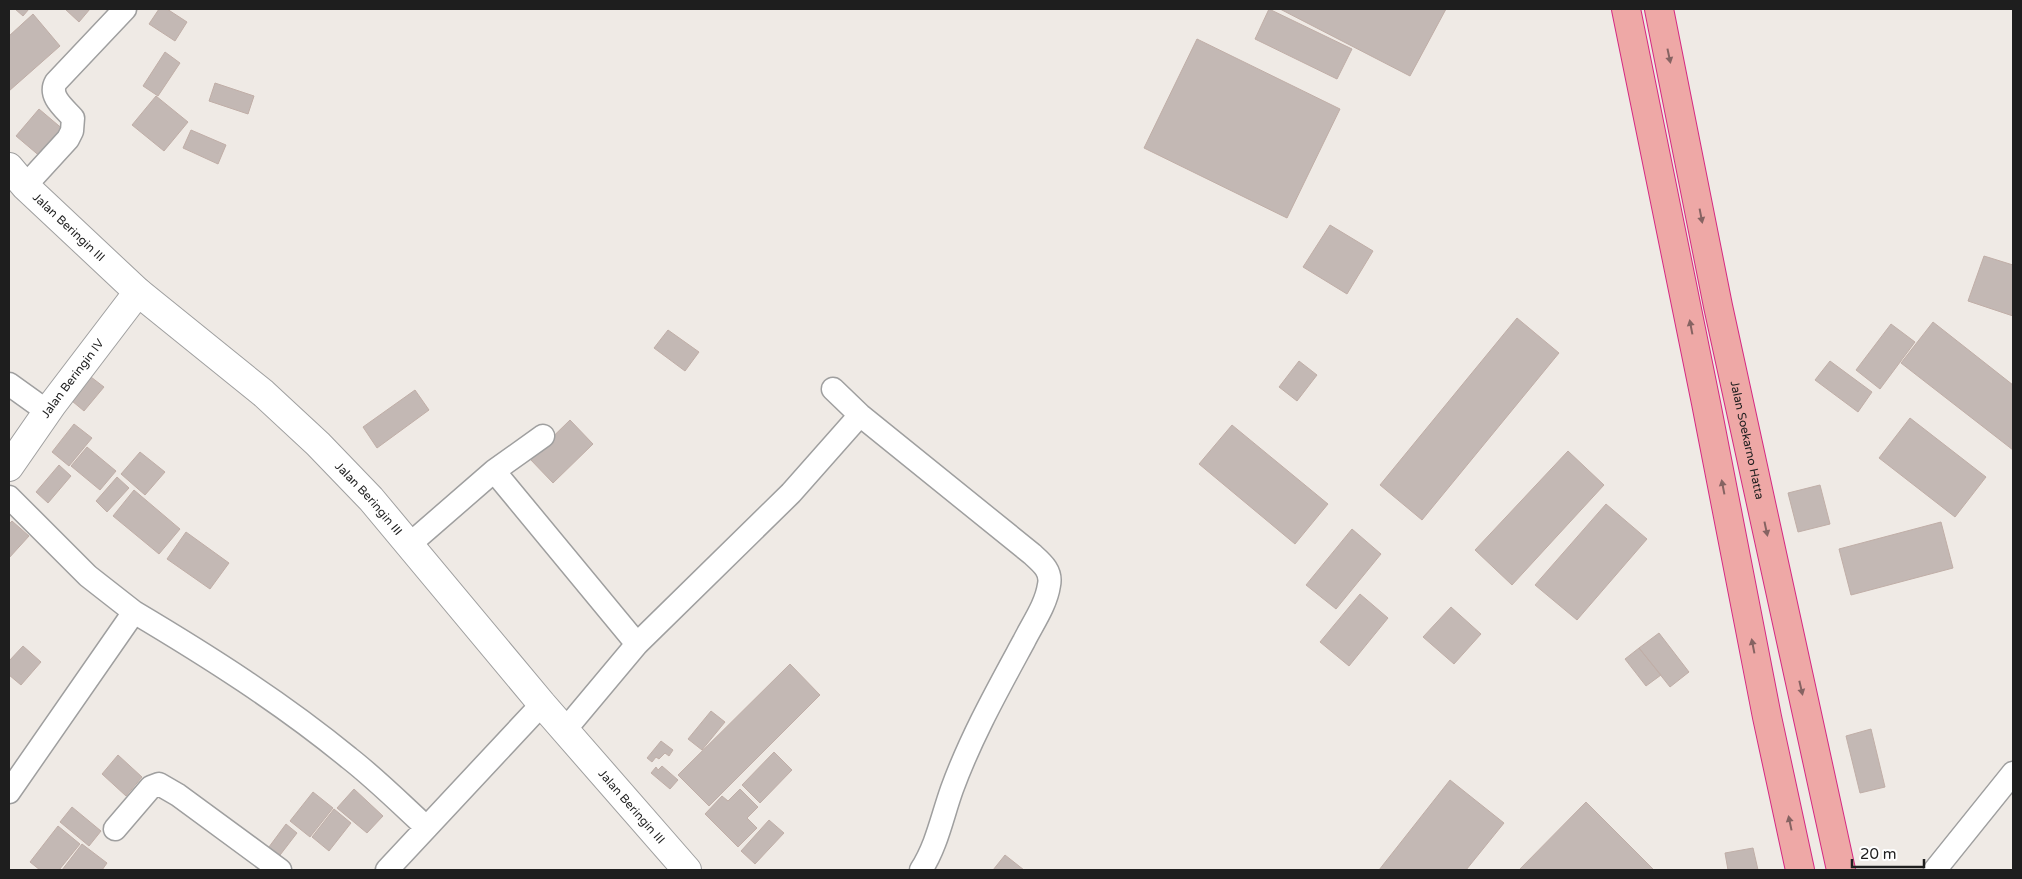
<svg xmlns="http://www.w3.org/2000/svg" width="2022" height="879" viewBox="0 0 2022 879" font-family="'Varela Round',sans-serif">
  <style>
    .building { fill: #c3b8b4; stroke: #c0aea7 }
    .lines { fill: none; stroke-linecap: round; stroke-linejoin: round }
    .minor-casing { stroke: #9f9f9f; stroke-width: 25 }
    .tertiary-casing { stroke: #9f9f9f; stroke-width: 30 }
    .trunk-casing { stroke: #d52982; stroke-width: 30 }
    .minor { stroke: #fff; stroke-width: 22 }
    .tertiary { stroke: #fff; stroke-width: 28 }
    .trunk { stroke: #eea8a6; stroke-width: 28 }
    .oneway { fill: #866362 }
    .labels { text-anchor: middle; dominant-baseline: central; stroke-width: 4; stroke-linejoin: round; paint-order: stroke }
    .street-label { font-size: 12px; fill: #1e1e1e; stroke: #fff }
  </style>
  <rect width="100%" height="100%" fill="#efeae5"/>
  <!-- building -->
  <path class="building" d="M 15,9 L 29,9 L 23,16 Z
    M 65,9 L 90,9 L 79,22 Z
    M 159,9 L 167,9 L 187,22 L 175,41 L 149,24 Z
    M 1269,9 L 1352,49 L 1337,79 L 1255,39 Z
    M 1280,9 L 1446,9 L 1410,76 Z
    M 33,14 L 60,46 L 9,91 L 9,36 Z
    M 1197,39 L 1340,109 L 1287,218 L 1144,148 Z
    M 165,52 L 180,63 L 158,96 L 143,86 Z
    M 215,83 L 254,96 L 248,114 L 209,101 Z
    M 156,96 L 188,122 L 164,151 L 132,125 Z
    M 39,109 L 65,131 L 42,158 L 16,136 Z
    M 191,130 L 226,145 L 218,164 L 183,148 Z
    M 1330,225 L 1373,251 L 1347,294 L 1303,267 Z
    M 1984,256 L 2013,265 L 2013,316 L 1968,301 Z
    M 1517,318 L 1559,353 L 1422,520 L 1380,485 Z
    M 1933,322 L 2013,385 L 2013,450 L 1901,363 Z
    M 1891,324 L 1915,342 L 1880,389 L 1856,370 Z
    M 668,330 L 699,352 L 685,371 L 654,348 Z
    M 1299,361 L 1317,375 L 1297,401 L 1279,387 Z
    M 1830,361 L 1872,392 L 1858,412 L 1815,380 Z
    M 91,377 L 104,387 L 84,411 L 72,401 Z
    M 415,390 L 429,410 L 377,448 L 363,427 Z
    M 1910,418 L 1986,477 L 1955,517 L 1879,458 Z
    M 570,420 L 593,444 L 553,483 L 530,459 Z
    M 74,424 L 92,438 L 69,466 L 52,452 Z
    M 1232,425 L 1328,504 L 1295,544 L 1199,464 Z
    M 87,447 L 116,471 L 100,490 L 71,466 Z
    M 1568,451 L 1604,485 L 1512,585 L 1475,550 Z
    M 140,452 L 165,472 L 145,495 L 121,474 Z
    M 59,465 L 71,476 L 48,503 L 36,492 Z
    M 117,477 L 129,488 L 107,512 L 96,501 Z
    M 1820,485 L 1830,524 L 1798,532 L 1788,493 Z
    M 134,490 L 180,529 L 159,554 L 113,516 Z
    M 1606,504 L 1647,539 L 1577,620 L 1535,585 Z
    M 12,521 L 29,536 L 9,558 L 9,524 Z
    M 1941,522 L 1953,568 L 1851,595 L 1839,549 Z
    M 1352,529 L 1381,554 L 1336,609 L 1306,585 Z
    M 186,532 L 229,563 L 210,589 L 167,559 Z
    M 1360,594 L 1388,618 L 1349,666 L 1320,642 Z
    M 1451,607 L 1481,634 L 1454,664 L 1423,637 Z
    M 1659,633 L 1689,672 L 1670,687 L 1639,648 Z
    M 23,646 L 41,662 L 21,685 L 9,675 L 9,661 Z
    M 1639,648 L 1661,675 L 1646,686 L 1625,659 Z
    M 790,664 L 820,695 L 709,806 L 678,775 Z
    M 711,711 L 725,722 L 702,750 L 688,739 Z
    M 1871,729 L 1885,787 L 1860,793 L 1846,736 Z
    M 661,741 L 673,750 L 669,756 L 665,753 L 659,759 L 656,757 L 652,762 L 647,758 Z
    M 774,752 L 792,770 L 760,803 L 742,785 Z
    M 118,755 L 142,777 L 126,796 L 102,774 Z
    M 662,766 L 678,780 L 670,789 L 651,773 L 656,767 L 658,770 Z
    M 1450,780 L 1504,823 L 1466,870 L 1379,870 Z
    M 354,789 L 383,816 L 367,833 L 337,808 Z
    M 740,789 L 758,807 L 747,818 L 757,828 L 738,847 L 705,814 L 722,796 L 728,801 Z
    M 313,792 L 333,808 L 310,837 L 290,821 Z
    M 1586,802 L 1654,870 L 1519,870 Z
    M 72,807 L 101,831 L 89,846 L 60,822 Z
    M 334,809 L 351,823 L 329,851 L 312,837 Z
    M 769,820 L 784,833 L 755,864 L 741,851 Z
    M 286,824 L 297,833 L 277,859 L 266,851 Z
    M 58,826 L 80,844 L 59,870 L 40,870 L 30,862 Z
    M 82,844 L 107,863 L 102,870 L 62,870 Z
    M 1753,848 L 1758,870 L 1728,870 L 1725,853 Z
    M 1005,855 L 1024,870 L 993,870 Z"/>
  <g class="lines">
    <!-- minor casing -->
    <g class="minor-casing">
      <path id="minor" d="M 25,186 L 68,139 L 72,131 L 73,118 C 64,108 48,96 56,82 L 125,9
        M 9,384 L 48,412
        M 833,389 L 860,415 L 1032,554 C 1042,563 1052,571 1049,585 C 1046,605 1033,623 1024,641 C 998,689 971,737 952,789 C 942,817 937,845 921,870
        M 494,471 L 543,436
        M 9,497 L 88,576 L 134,612
        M 410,544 L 494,471 L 637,644
        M 565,730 L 637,644 L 791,493 L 860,415
        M 9,792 L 134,612 C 208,656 282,703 349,758 C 376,779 401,804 426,827
        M 115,829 L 151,787 L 159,784 L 178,795 L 280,870
        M 387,870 L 542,704
        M 1935,870 L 2013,773"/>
    </g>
    <!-- tertiary casing -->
    <g class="tertiary-casing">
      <g id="tertiary">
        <path id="s1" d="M 9,167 L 25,186 L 138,292 L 263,393 L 318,444 L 371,499 L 542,704 L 687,870"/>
        <path id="s2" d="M 9,467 L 52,405 L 138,292"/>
      </g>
    </g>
    <!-- trunk casing -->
    <g class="trunk-casing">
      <g id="trunk">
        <path d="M 1626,9 L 1706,403 L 1767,717 L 1800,870"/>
        <path id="s3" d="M 1659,9 L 1718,306 L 1841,870"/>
      </g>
    </g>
    <!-- minor -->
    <use href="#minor" class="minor"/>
    <!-- tertiary -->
    <use href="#tertiary" class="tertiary"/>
    <!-- trunk -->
    <use href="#trunk" class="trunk"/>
  </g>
  <!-- one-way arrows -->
  <defs><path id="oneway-solid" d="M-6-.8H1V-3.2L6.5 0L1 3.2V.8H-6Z" transform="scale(1.25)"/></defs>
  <g class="oneway">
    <use href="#oneway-solid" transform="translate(1669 56) rotate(78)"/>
    <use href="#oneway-solid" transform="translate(1701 216) rotate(79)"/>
    <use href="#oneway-solid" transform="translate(1691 327) rotate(-101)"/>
    <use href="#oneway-solid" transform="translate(1723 487) rotate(-101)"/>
    <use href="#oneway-solid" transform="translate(1766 529) rotate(78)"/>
    <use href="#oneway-solid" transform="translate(1753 646) rotate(-101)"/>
    <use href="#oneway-solid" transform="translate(1801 688) rotate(77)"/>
    <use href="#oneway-solid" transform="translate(1790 823) rotate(-102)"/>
  </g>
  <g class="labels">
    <!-- street labels -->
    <g class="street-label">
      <text stroke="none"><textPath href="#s1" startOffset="85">Jalan Beringin III</textPath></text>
      <text stroke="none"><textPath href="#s2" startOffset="109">Jalan Beringin IV</textPath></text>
      <text stroke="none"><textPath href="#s3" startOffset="440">Jalan Soekarno Hatta</textPath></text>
      <text stroke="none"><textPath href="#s1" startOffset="490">Jalan Beringin III</textPath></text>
      <text stroke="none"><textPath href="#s1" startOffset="895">Jalan Beringin III</textPath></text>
    </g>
  </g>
  <!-- border -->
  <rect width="2022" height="879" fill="none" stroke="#1e1e1e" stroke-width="20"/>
  <!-- scale -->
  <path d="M1852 859v8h72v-8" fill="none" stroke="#1e1e1e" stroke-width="2.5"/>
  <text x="1860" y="859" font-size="15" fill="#1e1e1e" stroke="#ffffff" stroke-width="4" paint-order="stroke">20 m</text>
</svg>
